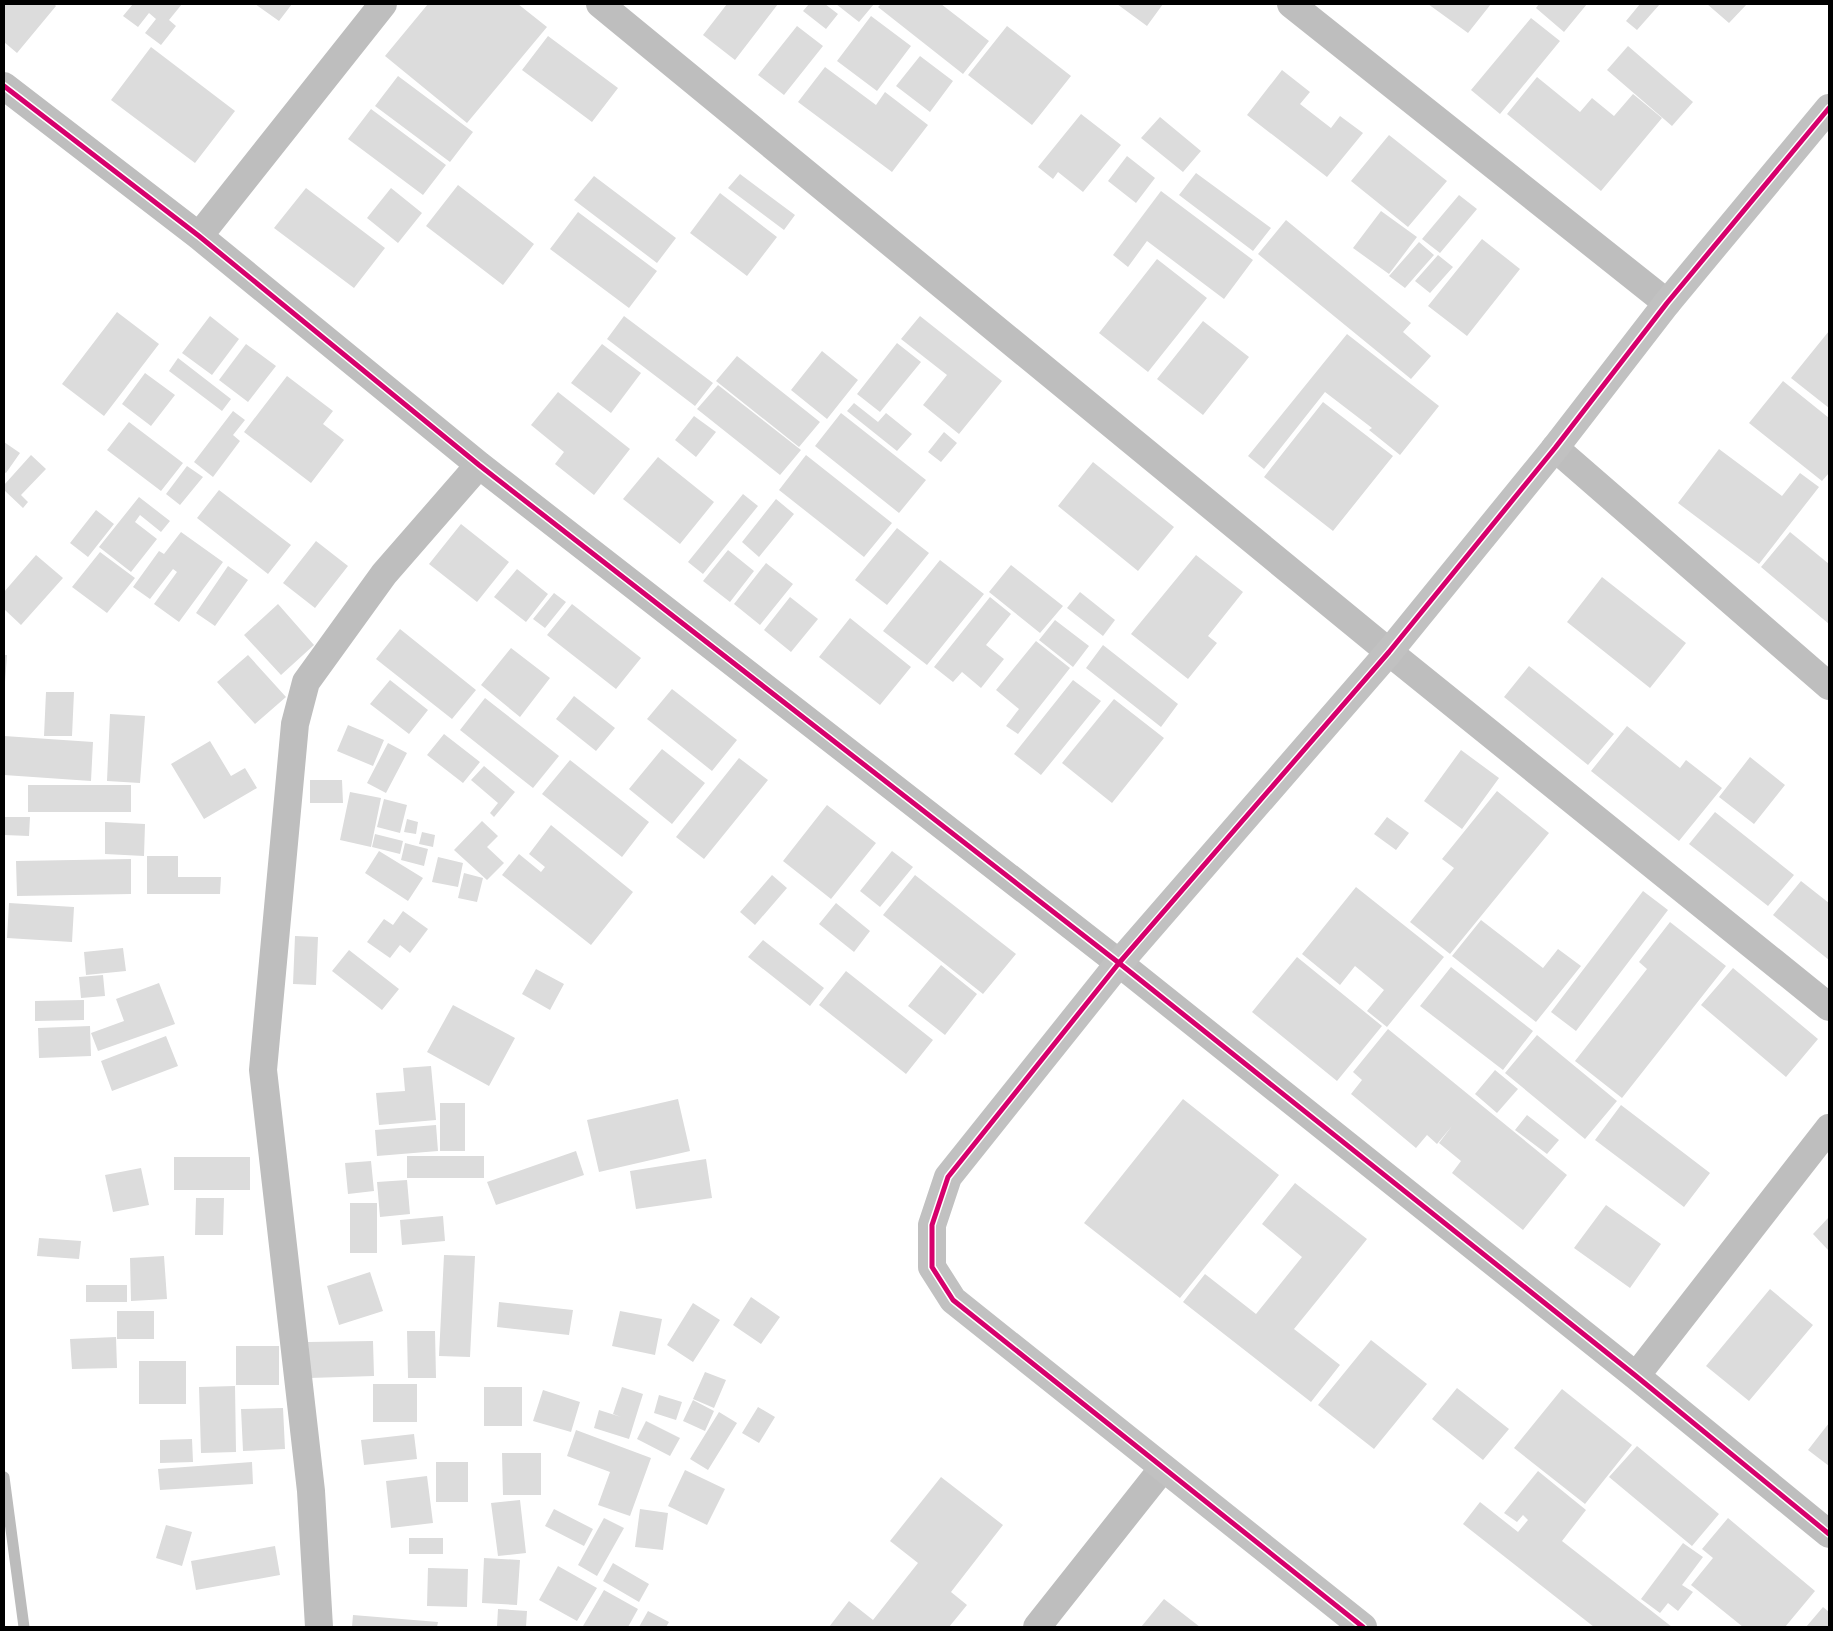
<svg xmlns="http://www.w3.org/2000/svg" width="1833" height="1631" viewBox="0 0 1833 1631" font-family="'Archivo Narrow',sans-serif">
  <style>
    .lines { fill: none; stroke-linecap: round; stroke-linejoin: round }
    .stream { stroke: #bcbcbc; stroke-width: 11 }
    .building { fill: #dcdcdc }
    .street { stroke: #bebebe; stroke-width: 28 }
    .secondary { stroke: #c1c1c1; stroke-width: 28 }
    .cycleway-casing { stroke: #fff; stroke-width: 8 }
    .cycleway { stroke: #d6006c; stroke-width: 5 }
  </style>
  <rect width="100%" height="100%" fill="#fff"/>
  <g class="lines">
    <!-- stream -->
    <path class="stream" d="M 4,1477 L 24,1627"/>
  </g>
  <!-- building -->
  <path class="building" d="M 4,4 L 54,4 L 56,6 L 17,53 L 4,42 Z
    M 133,4 L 182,4 L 169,20 L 176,26 L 161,45 L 145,33 L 156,19 L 149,13 L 138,27 L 123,16 Z
    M 255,4 L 292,4 L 279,21 Z
    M 428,4 L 518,4 L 547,27 L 467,123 L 385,56 Z
    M 727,4 L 778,4 L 735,60 L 703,35 Z
    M 809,4 L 825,4 L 838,14 L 826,29 L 803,11 Z
    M 836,4 L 874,4 L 859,22 Z
    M 881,4 L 941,4 L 989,41 L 963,74 L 878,7 Z
    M 1117,4 L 1163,4 L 1147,26 Z
    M 1428,4 L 1491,4 L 1468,33 Z
    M 1539,4 L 1587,4 L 1564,32 L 1536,8 Z
    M 1640,4 L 1660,4 L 1637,30 L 1626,21 Z
    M 1707,4 L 1747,4 L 1729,23 Z
    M 871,16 L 911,46 L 877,91 L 837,61 Z
    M 1531,18 L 1560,41 L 1500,114 L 1471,90 Z
    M 797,26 L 823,46 L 784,95 L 758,75 Z
    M 1007,26 L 1071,76 L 1032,125 L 968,75 Z
    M 548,36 L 618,88 L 592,122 L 522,70 Z
    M 1628,46 L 1693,102 L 1672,126 L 1607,70 Z
    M 151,47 L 235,111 L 195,163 L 111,100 Z
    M 920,56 L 953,81 L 930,112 L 896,86 Z
    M 825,67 L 876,105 L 885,92 L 928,125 L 892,172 L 798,102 Z
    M 1282,70 L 1310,92 L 1300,104 L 1331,128 L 1340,116 L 1363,133 L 1327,177 L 1247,115 Z
    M 398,76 L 473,132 L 450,162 L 375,106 Z
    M 1537,77 L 1580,112 L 1592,98 L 1614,116 L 1633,94 L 1662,118 L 1601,191 L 1507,114 Z
    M 371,109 L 446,165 L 423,195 L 348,139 Z
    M 1081,114 L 1121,145 L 1083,192 L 1058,172 L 1053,179 L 1038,167 Z
    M 1160,117 L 1201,151 L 1183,172 L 1141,138 Z
    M 1389,135 L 1447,181 L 1408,227 L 1351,181 Z
    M 1127,156 L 1155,178 L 1136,203 L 1108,181 Z
    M 1196,173 L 1271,228 L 1253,251 L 1179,195 Z
    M 740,174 L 795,215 L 784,230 L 728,188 Z
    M 594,176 L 676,238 L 657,263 L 574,200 Z
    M 458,185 L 534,244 L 503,285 L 426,226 Z
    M 306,188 L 385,248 L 354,288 L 274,228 Z
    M 391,188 L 422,213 L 398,243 L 367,218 Z
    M 1161,191 L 1253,260 L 1224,299 L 1147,241 L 1128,267 L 1113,255 Z
    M 720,193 L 777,237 L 747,276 L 690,233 Z
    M 1459,195 L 1477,209 L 1440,253 L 1422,239 Z
    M 1381,211 L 1417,237 L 1389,274 L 1353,248 Z
    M 578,212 L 657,271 L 629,308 L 550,249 Z
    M 1286,220 L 1411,323 L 1403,332 L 1431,356 L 1411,379 L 1258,254 Z
    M 1482,239 L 1520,269 L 1467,336 L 1428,306 Z
    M 1419,242 L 1434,255 L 1405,288 L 1389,276 Z
    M 1438,255 L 1453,267 L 1430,293 L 1415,281 Z
    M 1157,259 L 1207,298 L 1148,372 L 1099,333 Z
    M 117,312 L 159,344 L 104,416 L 62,384 Z
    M 210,316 L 239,339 L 212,375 L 182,353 Z
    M 624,316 L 713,383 L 695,406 L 607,339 Z
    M 920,316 L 1002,381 L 959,434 L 923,405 L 947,375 L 901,339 Z
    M 1203,321 L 1249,357 L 1203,415 L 1157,379 Z
    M 1829,331 L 1829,408 L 1791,378 Z
    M 1347,334 L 1439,406 L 1400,455 L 1369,430 L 1372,428 L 1325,392 L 1264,469 L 1248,456 Z
    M 897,343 L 921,362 L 880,412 L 857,394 Z
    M 246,344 L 276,366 L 248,402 L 219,380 Z
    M 602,344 L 641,373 L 611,413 L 571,383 Z
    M 822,351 L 858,380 L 827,419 L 791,390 Z
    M 737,356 L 820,422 L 799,447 L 716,381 Z
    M 178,358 L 231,399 L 222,411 L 169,371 Z
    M 145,373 L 175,395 L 151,426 L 122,404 Z
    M 287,376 L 333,411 L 323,424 L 344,440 L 311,483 L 244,432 Z
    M 1783,381 L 1829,418 L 1829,473 L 1822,481 L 1749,423 Z
    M 718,385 L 801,450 L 780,475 L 697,409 Z
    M 558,392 L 630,449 L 594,495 L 555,464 L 564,452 L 531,425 Z
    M 1323,402 L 1393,456 L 1333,531 L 1264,477 Z
    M 854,403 L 878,422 L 886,413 L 912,434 L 897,451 L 847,411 Z
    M 233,411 L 245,420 L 233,435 L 240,441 L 213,477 L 194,462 Z
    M 841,413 L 926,480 L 899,513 L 815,446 Z
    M 694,416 L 716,432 L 696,457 L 675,440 Z
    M 129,422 L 183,463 L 161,491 L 107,450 Z
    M 944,432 L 957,443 L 941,462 L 928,452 Z
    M 4,442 L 20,453 L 6,473 L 4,472 Z
    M 1719,449 L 1782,496 L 1800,473 L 1819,487 L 1759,564 L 1678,503 Z
    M 31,455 L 46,469 L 21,495 L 28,502 L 23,508 L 4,490 L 4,485 Z
    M 806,455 L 892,523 L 864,557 L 779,490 Z
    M 658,457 L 714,502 L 680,544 L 623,499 Z
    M 1093,462 L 1174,527 L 1138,571 L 1058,506 Z
    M 187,466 L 203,477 L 180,505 L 166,494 Z
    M 219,490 L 291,545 L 268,574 L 197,518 Z
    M 743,494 L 758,506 L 703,574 L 688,562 Z
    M 139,497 L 170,521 L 161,532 L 140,515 L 135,522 L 157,539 L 131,572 L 99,547 Z
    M 776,499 L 794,514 L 759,557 L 742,542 Z
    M 96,510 L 114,524 L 88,557 L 70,543 Z
    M 461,524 L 509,562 L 477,602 L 429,564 Z
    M 897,528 L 929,553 L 887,605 L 855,580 Z
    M 181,532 L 223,562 L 179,622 L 154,604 L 177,572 L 173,569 L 150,599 L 133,587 L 159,551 L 164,554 Z
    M 1790,532 L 1829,564 L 1829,624 L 1761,567 Z
    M 316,541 L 348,566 L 315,608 L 283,583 Z
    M 728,550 L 754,571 L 730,602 L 703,581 Z
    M 100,552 L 135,578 L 107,613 L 72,587 Z
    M 36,555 L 63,578 L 21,625 L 4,609 L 4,592 Z
    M 1196,555 L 1243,592 L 1208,636 L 1217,643 L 1188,679 L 1131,634 Z
    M 940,560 L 984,594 L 927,665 L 883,631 Z
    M 766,563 L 793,584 L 760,625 L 734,604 Z
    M 1011,565 L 1063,606 L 1040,633 L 989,592 Z
    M 228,566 L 248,580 L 215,626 L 196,613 Z
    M 517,569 L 548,594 L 526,622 L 494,597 Z
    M 1602,577 L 1686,643 L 1650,688 L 1567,622 Z
    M 1080,592 L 1115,620 L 1103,636 L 1067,608 Z
    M 554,593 L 566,602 L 545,628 L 533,619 Z
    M 790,597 L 818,619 L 791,652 L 764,630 Z
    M 990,597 L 1011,614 L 986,645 L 1004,659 L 981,688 L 962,672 L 953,682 L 934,667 Z
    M 278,604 L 314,645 L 281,675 L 244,635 Z
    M 572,604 L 641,658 L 616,689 L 547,635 Z
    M 850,618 L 911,667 L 880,705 L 819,657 Z
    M 1055,620 L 1089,646 L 1073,667 L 1039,640 Z
    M 400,629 L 476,690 L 452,719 L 376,659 Z
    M 1036,641 L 1070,668 L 1018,734 L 1006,726 L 1019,709 L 996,690 Z
    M 1103,645 L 1178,704 L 1161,727 L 1086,668 Z
    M 511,648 L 550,678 L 520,717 L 481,685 Z
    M 4,655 L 7,655 L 5,682 L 4,682 Z
    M 248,655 L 286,697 L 255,724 L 217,682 Z
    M 1529,666 L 1614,734 L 1588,765 L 1504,697 Z
    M 390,680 L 428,710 L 409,734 L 370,704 Z
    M 1073,680 L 1101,701 L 1041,775 L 1014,754 Z
    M 672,689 L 737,740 L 712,771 L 647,719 Z
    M 46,692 L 74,692 L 72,736 L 44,736 Z
    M 574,696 L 615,728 L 596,751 L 556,719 Z
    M 485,698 L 559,756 L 533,788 L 460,730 Z
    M 1114,699 L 1164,738 L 1112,803 L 1062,763 Z
    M 110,714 L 145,716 L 140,783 L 107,781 Z
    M 348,725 L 384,740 L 373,766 L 337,751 Z
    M 1627,726 L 1680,768 L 1686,760 L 1722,788 L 1679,841 L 1591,771 Z
    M 444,734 L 480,762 L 463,783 L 427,755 Z
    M 4,736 L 93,742 L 91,781 L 4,775 Z
    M 210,741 L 231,776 L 245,768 L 257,788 L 204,819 L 171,764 Z
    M 388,743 L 407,753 L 386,793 L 367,783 Z
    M 662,749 L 705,783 L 672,824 L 629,789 Z
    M 1461,750 L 1499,778 L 1462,829 L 1424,801 Z
    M 1750,757 L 1785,785 L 1754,824 L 1719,797 Z
    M 739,758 L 768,780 L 704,859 L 676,837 Z
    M 570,760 L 649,822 L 622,857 L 542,794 Z
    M 484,766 L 515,792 L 494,817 L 490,813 L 498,803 L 471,780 Z
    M 310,780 L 342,780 L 343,803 L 310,803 Z
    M 28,785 L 131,785 L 131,812 L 28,812 Z
    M 1497,791 L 1549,833 L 1450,954 L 1410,922 L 1454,868 L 1442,859 Z
    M 350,792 L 381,798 L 371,847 L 340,840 Z
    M 384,799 L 407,805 L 400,833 L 377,827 Z
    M 827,805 L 876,843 L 831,899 L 783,861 Z
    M 1715,812 L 1794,875 L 1768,906 L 1689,844 Z
    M 4,817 L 30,817 L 29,836 L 4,835 Z
    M 1387,817 L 1409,833 L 1396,850 L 1374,834 Z
    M 407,819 L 418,822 L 416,834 L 404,832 Z
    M 482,821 L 498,836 L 487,847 L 504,863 L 487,880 L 454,850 Z
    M 105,822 L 145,824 L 144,856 L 105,854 Z
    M 551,825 L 633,892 L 591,945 L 502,875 L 519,854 L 541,872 L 545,867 L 529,854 Z
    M 422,832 L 435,835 L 433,847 L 419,844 Z
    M 375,834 L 403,841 L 400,854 L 372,847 Z
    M 405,843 L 428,849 L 424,866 L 401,860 Z
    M 379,851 L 423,878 L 408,901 L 365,873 Z
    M 892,851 L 913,867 L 880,907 L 860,891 Z
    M 147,856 L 178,856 L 178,877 L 221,877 L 220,894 L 147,894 Z
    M 438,857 L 463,863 L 458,887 L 432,882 Z
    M 131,859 L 131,894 L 17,896 L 16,861 Z
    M 464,873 L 483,878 L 477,902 L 458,898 Z
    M 772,875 L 787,888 L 755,925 L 740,912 Z
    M 915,875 L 1016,954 L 983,994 L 883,915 Z
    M 1801,881 L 1829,903 L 1829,960 L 1773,915 Z
    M 1356,887 L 1444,957 L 1387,1027 L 1367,1011 L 1384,990 L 1355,966 L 1340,985 L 1302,954 Z
    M 1643,891 L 1668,910 L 1576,1031 L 1551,1012 Z
    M 9,903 L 74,907 L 72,942 L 7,938 Z
    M 836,903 L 870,931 L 854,952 L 819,924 Z
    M 403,911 L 428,929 L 410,953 L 400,945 L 390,958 L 367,942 L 384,919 L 393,925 Z
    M 1481,920 L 1543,968 L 1558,949 L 1581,966 L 1536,1022 L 1452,956 Z
    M 1670,922 L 1726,966 L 1622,1098 L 1575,1061 L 1647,969 L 1639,962 Z
    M 295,936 L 318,937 L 316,985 L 293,984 Z
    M 763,940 L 824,988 L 810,1006 L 748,957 Z
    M 123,948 L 126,971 L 86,975 L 84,952 Z
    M 349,950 L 399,989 L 382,1010 L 332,971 Z
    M 1297,957 L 1382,1026 L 1337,1081 L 1252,1012 Z
    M 941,965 L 977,994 L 945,1035 L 908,1006 Z
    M 1451,967 L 1533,1031 L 1503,1070 L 1420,1006 Z
    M 1733,968 L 1818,1039 L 1786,1077 L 1701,1005 Z
    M 536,969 L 564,984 L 550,1010 L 522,994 Z
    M 846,971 L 933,1040 L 906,1074 L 819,1005 Z
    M 103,975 L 105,996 L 81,998 L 79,977 Z
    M 159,983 L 175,1024 L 98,1051 L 91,1033 L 124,1021 L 116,999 Z
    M 84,1000 L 84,1020 L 35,1021 L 35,1001 Z
    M 453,1005 L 515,1038 L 489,1086 L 427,1052 Z
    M 90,1026 L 91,1056 L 39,1058 L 38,1028 Z
    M 1388,1029 L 1567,1175 L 1523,1230 L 1452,1173 L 1461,1161 L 1439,1143 L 1452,1126 L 1437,1144 L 1427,1135 L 1416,1148 L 1351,1094 L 1362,1080 L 1353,1072 Z
    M 1537,1035 L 1617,1101 L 1585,1139 L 1505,1073 Z
    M 166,1036 L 178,1066 L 112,1091 L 101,1061 Z
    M 431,1066 L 436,1120 L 379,1125 L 376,1093 L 405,1091 L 403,1068 Z
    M 1495,1070 L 1518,1089 L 1497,1113 L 1475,1094 Z
    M 678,1099 L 690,1151 L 599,1172 L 587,1120 Z
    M 1183,1099 L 1279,1175 L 1180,1298 L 1084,1223 Z
    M 440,1103 L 465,1103 L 465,1151 L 440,1151 Z
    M 1621,1105 L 1710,1173 L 1684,1207 L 1595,1140 Z
    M 1527,1115 L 1559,1140 L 1547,1154 L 1515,1130 Z
    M 436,1125 L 438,1151 L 377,1156 L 375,1130 Z
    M 576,1151 L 584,1175 L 496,1205 L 487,1182 Z
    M 407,1156 L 484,1156 L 484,1178 L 407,1178 Z
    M 174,1157 L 250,1157 L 250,1190 L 174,1190 Z
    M 706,1159 L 712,1198 L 636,1209 L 630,1171 Z
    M 371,1161 L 374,1191 L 348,1194 L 345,1163 Z
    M 141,1168 L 149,1205 L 113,1212 L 105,1175 Z
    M 407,1180 L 410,1214 L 380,1217 L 377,1182 Z
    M 1295,1183 L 1367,1239 L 1294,1329 L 1340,1365 L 1311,1402 L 1183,1302 L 1205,1274 L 1256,1314 L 1302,1257 L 1262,1224 Z
    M 196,1198 L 224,1198 L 223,1235 L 195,1235 Z
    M 350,1203 L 377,1203 L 377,1253 L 350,1253 Z
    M 1606,1205 L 1661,1244 L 1630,1288 L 1574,1248 Z
    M 443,1216 L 445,1241 L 402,1245 L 400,1220 Z
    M 1829,1217 L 1829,1251 L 1813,1234 Z
    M 39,1238 L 81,1241 L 79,1259 L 37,1256 Z
    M 444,1255 L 475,1256 L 470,1357 L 439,1356 Z
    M 164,1256 L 167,1299 L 131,1301 L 130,1258 Z
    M 370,1272 L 383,1311 L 339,1325 L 327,1286 Z
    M 86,1285 L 127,1285 L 127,1302 L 86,1302 Z
    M 1770,1289 L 1813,1325 L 1749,1401 L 1706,1366 Z
    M 751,1297 L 780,1317 L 761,1344 L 733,1325 Z
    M 499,1302 L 573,1310 L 569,1335 L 497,1327 Z
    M 693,1303 L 720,1320 L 693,1362 L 667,1345 Z
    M 117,1311 L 154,1311 L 154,1339 L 117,1339 Z
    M 620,1311 L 662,1319 L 655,1355 L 612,1346 Z
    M 407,1331 L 435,1331 L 436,1378 L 408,1378 Z
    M 116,1337 L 117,1368 L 72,1369 L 70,1339 Z
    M 1371,1340 L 1427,1384 L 1374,1449 L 1318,1405 Z
    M 373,1341 L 374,1376 L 309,1378 L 308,1342 Z
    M 236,1346 L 279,1346 L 279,1385 L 236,1385 Z
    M 139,1361 L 186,1361 L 186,1404 L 139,1404 Z
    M 705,1372 L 726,1380 L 714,1408 L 693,1399 Z
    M 373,1384 L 417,1384 L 417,1422 L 373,1422 Z
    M 235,1386 L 236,1452 L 201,1453 L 199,1387 Z
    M 484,1387 L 522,1387 L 522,1426 L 484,1426 Z
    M 622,1387 L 643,1394 L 629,1439 L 594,1428 L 599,1410 L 621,1417 L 613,1414 Z
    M 1457,1388 L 1509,1429 L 1483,1460 L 1432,1419 Z
    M 1562,1389 L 1632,1445 L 1585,1504 L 1514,1448 Z
    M 543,1390 L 580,1402 L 571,1432 L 533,1421 Z
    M 659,1395 L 682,1402 L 676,1420 L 654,1413 Z
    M 693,1400 L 714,1411 L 705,1431 L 683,1421 Z
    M 758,1407 L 775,1417 L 759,1443 L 742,1433 Z
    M 283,1408 L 285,1449 L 243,1451 L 241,1409 Z
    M 719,1412 L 737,1423 L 708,1470 L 690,1459 Z
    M 646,1421 L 680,1438 L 670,1456 L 637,1439 Z
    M 1829,1423 L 1829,1466 L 1808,1450 Z
    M 576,1430 L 651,1458 L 630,1516 L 598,1505 L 610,1472 L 567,1456 Z
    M 414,1434 L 417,1459 L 364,1465 L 361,1440 Z
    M 192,1439 L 193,1462 L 160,1463 L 160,1440 Z
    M 1637,1446 L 1719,1514 L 1692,1546 L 1609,1477 Z
    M 502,1453 L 541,1453 L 541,1495 L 503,1495 Z
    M 252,1462 L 253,1484 L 160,1490 L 158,1469 Z
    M 436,1462 L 468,1462 L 468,1502 L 436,1502 Z
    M 685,1470 L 725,1489 L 707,1525 L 668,1506 Z
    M 1538,1471 L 1586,1510 L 1562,1541 L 1672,1627 L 1594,1627 L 1463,1524 L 1480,1502 L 1518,1532 L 1528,1520 L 1523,1515 L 1517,1522 L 1504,1513 Z
    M 427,1476 L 433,1523 L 391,1528 L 386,1481 Z
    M 941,1477 L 1003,1525 L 951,1592 L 967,1605 L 949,1627 L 829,1627 L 849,1601 L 873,1620 L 918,1563 L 890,1541 Z
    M 520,1500 L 526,1553 L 498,1556 L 491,1503 Z
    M 554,1509 L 593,1529 L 584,1546 L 545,1526 Z
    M 640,1509 L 668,1513 L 663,1550 L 635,1547 Z
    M 604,1518 L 624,1528 L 597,1576 L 578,1565 Z
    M 1728,1518 L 1815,1591 L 1785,1627 L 1743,1627 L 1691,1585 L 1713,1558 L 1702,1549 Z
    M 166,1525 L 192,1532 L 182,1566 L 156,1558 Z
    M 409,1538 L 443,1538 L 443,1554 L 409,1554 Z
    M 1683,1543 L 1703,1557 L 1682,1585 L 1693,1592 L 1678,1611 L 1668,1603 L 1660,1613 L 1641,1599 Z
    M 275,1546 L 280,1575 L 196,1590 L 191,1561 Z
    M 484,1558 L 520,1560 L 517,1605 L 482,1603 Z
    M 613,1563 L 649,1584 L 639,1602 L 603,1581 Z
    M 558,1566 L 597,1588 L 577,1621 L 539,1600 Z
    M 428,1568 L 468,1569 L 467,1607 L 427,1606 Z
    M 604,1590 L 638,1609 L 628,1627 L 583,1626 Z
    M 1164,1599 L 1200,1627 L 1141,1627 Z
    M 1823,1607 L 1829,1612 L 1829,1627 L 1806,1627 Z
    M 498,1609 L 527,1611 L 526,1627 L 497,1627 Z
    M 648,1611 L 669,1622 L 666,1627 L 639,1627 Z
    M 353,1615 L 438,1622 L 437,1627 L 352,1627 Z"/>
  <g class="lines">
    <!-- street -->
    <path class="street" d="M 600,4 L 1389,652 L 1829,1007
      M 1291,4 L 1667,303
      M 4,86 L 199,236 L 479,465 L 1119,963 L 1636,1376 L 1829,1534
      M 199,236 L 383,4
      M 1555,448 L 1829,686
      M 1636,1376 L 1829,1128
      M 319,1627 L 311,1491 L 263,1070 L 295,724 L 306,682 L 384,574 L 479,465
      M 1037,1627 L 1163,1468"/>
    <!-- secondary -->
    <path class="secondary" d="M 1363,1627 L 953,1300 L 932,1267 L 932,1225 L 948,1177 L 1119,963 L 1389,652 L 1555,448 L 1667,303 L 1829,108"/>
    <!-- cycleway casing -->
    <g class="cycleway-casing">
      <path id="cycleway" d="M 4,86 L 199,236 L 479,465 L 1119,963 L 1636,1376 L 1829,1534
        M 1363,1627 L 953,1300 L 932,1267 L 932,1225 L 948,1177 L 1119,963 L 1389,652 L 1555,448 L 1667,303 L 1829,108"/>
    </g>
    <!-- cycleway -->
    <use href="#cycleway" class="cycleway"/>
  </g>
  <!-- border -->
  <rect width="1833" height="1631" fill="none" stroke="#000000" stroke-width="10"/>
</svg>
